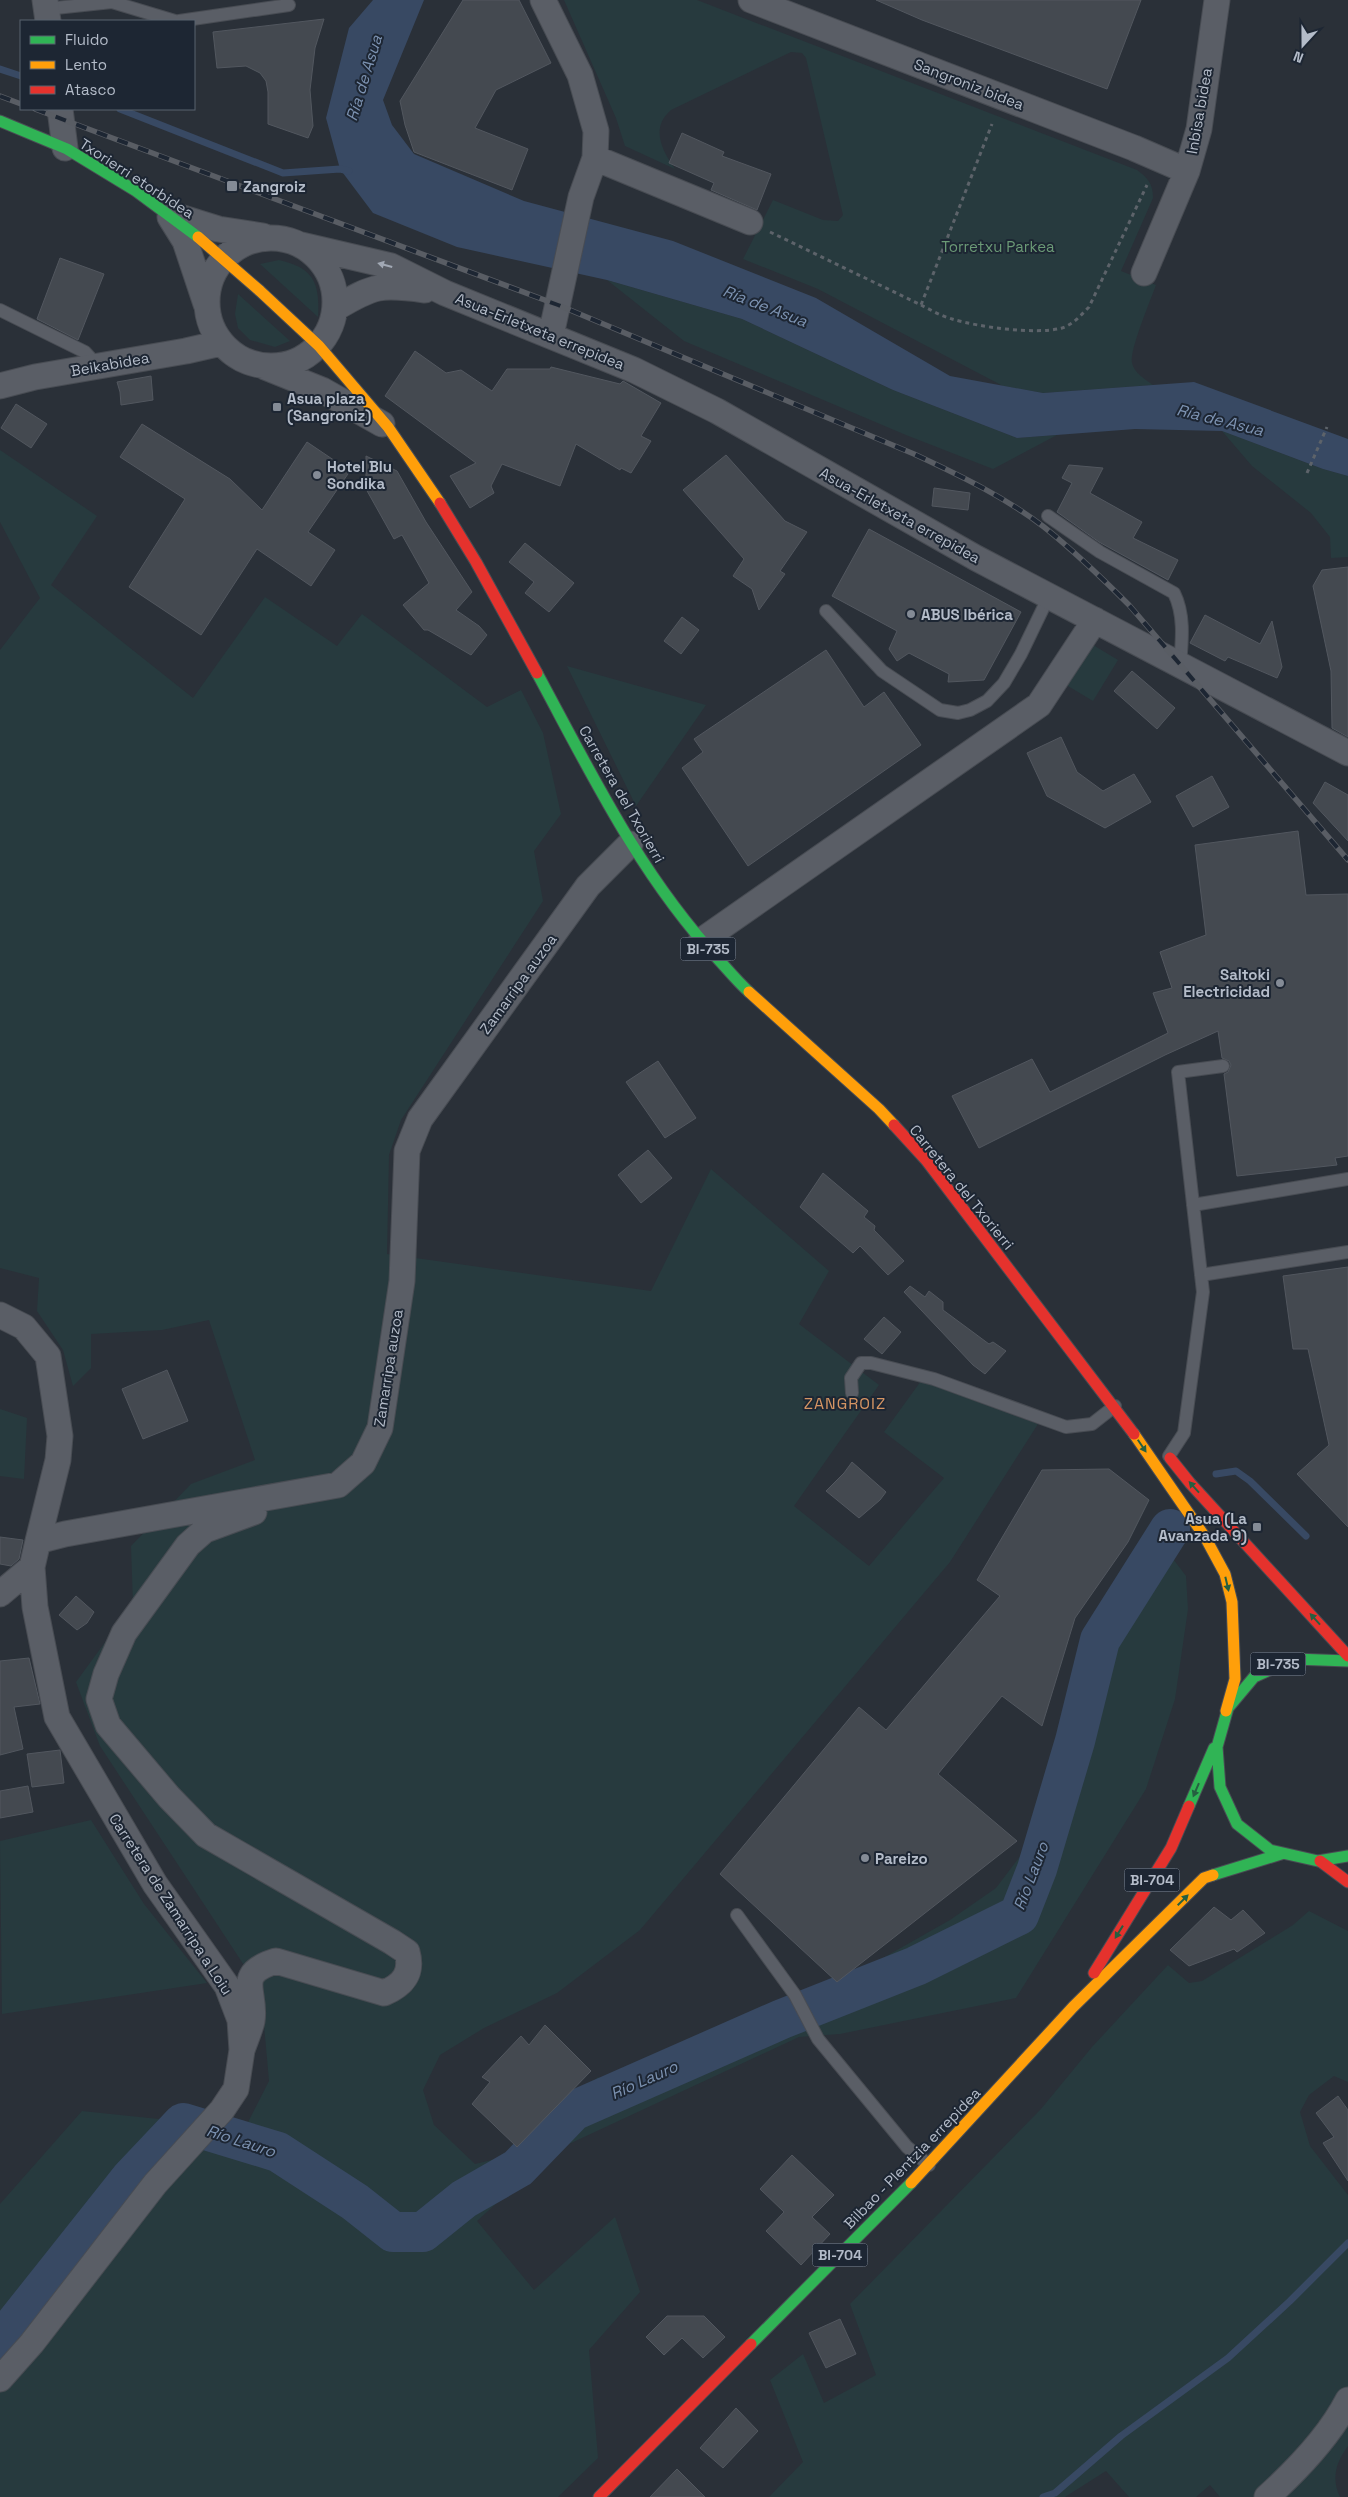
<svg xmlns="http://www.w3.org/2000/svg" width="1348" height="2497" viewBox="0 0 1348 2497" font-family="'Space Grotesk',sans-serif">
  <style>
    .green { fill: #273a3e }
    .water { fill: #384963 }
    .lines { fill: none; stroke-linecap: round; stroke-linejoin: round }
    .stream { stroke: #384963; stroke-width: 7 }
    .river { stroke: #384963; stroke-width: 40 }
    .building { fill: #444950; stroke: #52575f }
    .lane-casing { stroke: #484c53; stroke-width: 14 }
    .street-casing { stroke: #484c53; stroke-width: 27 }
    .fast-casing { stroke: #484c53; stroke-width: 13 }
    .slow-casing { stroke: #484c53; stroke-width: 13 }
    .jam-casing { stroke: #484c53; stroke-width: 13 }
    .path { stroke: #5d636a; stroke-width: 3; stroke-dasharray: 4 4; stroke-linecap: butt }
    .lane { stroke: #5a5e66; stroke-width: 12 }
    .street { stroke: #5a5e66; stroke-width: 25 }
    .fast { stroke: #30b455; stroke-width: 11 }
    .slow { stroke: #ff9f0a; stroke-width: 11 }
    .jam { stroke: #e5322d; stroke-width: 11 }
    .rail-casing { stroke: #595d64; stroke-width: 5.5 }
    .rail { stroke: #1d2633; stroke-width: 4; stroke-dasharray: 11; stroke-linecap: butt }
    .oneway { fill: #a2a9b5 }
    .oneway2 { fill: #255f41 }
    .poi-dot { fill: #848b96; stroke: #1d2633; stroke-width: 2 }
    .labels { text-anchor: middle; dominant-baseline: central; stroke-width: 4; stroke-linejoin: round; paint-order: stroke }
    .shield { fill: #1d2633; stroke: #878f9c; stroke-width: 1 }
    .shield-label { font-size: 14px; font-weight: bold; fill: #b4bcc9 }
    .street-label { font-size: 15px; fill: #b4bcc9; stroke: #1d2633 }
    .poi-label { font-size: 15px; font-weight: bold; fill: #b4bcc9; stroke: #1d2633; text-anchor: start }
    .park-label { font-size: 15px; fill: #6b9a76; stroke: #1d2633 }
    .water-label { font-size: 16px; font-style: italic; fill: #7c92b1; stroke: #1d2633 }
    .neighbourhood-label { font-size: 16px; letter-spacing: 1px; fill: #d59563; stroke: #1d2633 }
  </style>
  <rect width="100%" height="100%" fill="#2a3038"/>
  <!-- green -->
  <path class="green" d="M 564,0 L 697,0 L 1137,170 C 1148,178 1153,184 1153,198 L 1121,271 L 1156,285 C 1151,299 1129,351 1132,363 C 1134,373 1145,379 1153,385 L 1043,393 L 1003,386 L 818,289 L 743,259 L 773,200 L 823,220 L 838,221 L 843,215 L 806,58 L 802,53 L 791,52 L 671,110 C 650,128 662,150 675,169 L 625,146 L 616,118 Z
    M 279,260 C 314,268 320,283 318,317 L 260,264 Z
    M 607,280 L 742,319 L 893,390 L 1017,438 L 1057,435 L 993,469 L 906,435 L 684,341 Z
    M 238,294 L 290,341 L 275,347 L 250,340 L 238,328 L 235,314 Z
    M 1222,431 L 1323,469 L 1348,476 L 1348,557 L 1331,558 L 1330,537 L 1311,513 L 1252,466 Z
    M 0,450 L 97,516 L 51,585 L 193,698 L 265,597 L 337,646 L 362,614 L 487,707 L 521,690 L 543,733 L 561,814 L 534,851 L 543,901 L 401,1120 L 389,1155 L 387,1254 L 651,1291 L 711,1169 L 829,1271 L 799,1324 L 879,1385 L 794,1506 L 869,1566 L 944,1478 L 884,1432 L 921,1381 L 1038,1424 L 950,1562 L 640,1930 L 557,1993 L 484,2028 L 440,2055 L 423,2090 L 434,2125 L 475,2164 L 517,2154 L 598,2077 L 608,2087 L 776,2009 L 837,1984 L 950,1920 L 996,1888 L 1021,1855 L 1092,1624 L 1157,1524 L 1161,1543 L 1186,1576 L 1188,1609 L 1175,1699 L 1146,1789 L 1016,1998 L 840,2034 L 799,2037 L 554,2151 L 477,2221 L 534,2290 L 615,2217 L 640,2292 L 589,2350 L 598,2458 L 558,2497 L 0,2497 L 0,2204 L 82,2111 L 245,2128 L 269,2081 L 261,1991 L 100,1746 L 76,1682 L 133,1604 L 131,1546 L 191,1484 L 255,1460 L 209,1320 L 162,1330 L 91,1334 L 91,1368 L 73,1386 L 63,1350 L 37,1311 L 39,1278 L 0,1268 L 0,650 L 40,598 L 0,522 Z
    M 1088,642 L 1118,660 L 1093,701 L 1063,683 Z
    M 567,666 L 706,705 L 636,806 Z
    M 0,1409 L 27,1418 L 24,1479 L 0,1476 Z
    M 91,1820 L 144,1904 L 207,1983 L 2,2014 L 0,1841 Z
    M 1309,1911 L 1348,1931 L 1348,2082 L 1334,2076 L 1309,2095 L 1300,2112 L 1310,2146 L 1348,2195 L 1348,2446 C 1336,2462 1331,2478 1340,2497 L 1220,2497 L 1210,2485 L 1196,2497 L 1129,2497 L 1106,2471 L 1065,2497 L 769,2497 L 803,2462 L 770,2380 L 803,2354 L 824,2403 L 876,2375 L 850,2304 L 1041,2109 L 1092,2047 L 1168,1965 L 1189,1983 L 1202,1981 L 1293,1925 Z"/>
  <!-- water -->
  <path class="water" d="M 373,0 L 424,0 L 383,100 L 392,125 L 414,154 L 524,201 L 673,241 L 816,298 L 950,376 L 1043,393 L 1194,382 L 1348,439 L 1348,476 L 1323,469 L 1222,431 L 1135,429 L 1017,438 L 893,390 L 742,319 L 607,280 L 457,247 L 373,213 L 340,169 L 326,118 L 349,28 Z"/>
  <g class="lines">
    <!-- stream -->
    <path class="stream" d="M 0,69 L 21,76
      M 120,109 L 283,173 L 340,169 L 349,171
      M 1216,1474 L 1236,1471 L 1250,1481 L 1306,1536
      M 1043,2497 L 1055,2493 L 1121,2436 L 1228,2358 L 1290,2301 L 1348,2243"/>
    <!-- river -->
    <path class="river" d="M 0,2343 L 131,2178 L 183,2123 L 278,2152 L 355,2202 L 393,2232 L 423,2232 L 464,2199 L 518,2168 L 573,2111 L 782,2019 L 916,1966 L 1019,1915 L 1037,1869 L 1075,1741 L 1100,1640 L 1170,1529"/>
  </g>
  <!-- building -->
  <path class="building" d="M 463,0 L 519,0 L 551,63 L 496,90 L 475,128 L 528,149 L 512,190 L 414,152 L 405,125 L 400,101 Z
    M 876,0 L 1141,0 L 1107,89 L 922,20 Z
    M 324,19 L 315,48 L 310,90 L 313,126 L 308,138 L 268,124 L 268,92 L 266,81 L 260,73 L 246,66 L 217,68 L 213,32 Z
    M 682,133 L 724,152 L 722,156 L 771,174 L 757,210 L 711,190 L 714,183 L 669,163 Z
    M 60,258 L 104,274 L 78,340 L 37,319 Z
    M 415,351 L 446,373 L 461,370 L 492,391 L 507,369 L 550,369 L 551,367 L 620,384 L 623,381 L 661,403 L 641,436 L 651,441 L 631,473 L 621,468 L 620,470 L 576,444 L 560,486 L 502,464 L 491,486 L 494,493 L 470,508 L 450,476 L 476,463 L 385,396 Z
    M 151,376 L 153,400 L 121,405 L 120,392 L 117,382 Z
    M 16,404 L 47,424 L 31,448 L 1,428 Z
    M 142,424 L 230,479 L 262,510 L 307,442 L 350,471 L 308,532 L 335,550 L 311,586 L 257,549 L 201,635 L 129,587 L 185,499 L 120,457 Z
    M 726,455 L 785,521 L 807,532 L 780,571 L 785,574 L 759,610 L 752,589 L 733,576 L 744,559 L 683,490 Z
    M 366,456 L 397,471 L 426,522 L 472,592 L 456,610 L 479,626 L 487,635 L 471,655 L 428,630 L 424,630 L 403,605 L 429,583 L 402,535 L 394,539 L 366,489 Z
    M 1069,465 L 1103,468 L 1090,493 L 1142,522 L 1133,538 L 1178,560 L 1168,580 L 1099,542 L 1057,512 L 1072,483 L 1062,478 Z
    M 934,488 L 970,493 L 968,510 L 932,506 Z
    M 869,529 L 1021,612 L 984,680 L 948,682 L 949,674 L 909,653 L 897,661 L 889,649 L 897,631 L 832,596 Z
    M 525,543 L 574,583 L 549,612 L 525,593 L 534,582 L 509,562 Z
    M 1348,567 L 1348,737 L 1332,728 L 1331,671 L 1313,586 L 1322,570 Z
    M 1205,615 L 1260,644 L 1272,621 L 1282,667 L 1277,678 L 1228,657 L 1225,661 L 1190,643 Z
    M 682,617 L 699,630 L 681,654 L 664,641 Z
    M 826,650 L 864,707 L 884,692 L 921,745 L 748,866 L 682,768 L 703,752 L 694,739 Z
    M 1132,671 L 1175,708 L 1157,729 L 1114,691 Z
    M 1061,737 L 1077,772 L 1103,791 L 1134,774 L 1151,802 L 1105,828 L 1047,796 L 1027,753 Z
    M 1212,776 L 1229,807 L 1193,827 L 1176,796 Z
    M 1325,782 L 1348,795 L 1348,841 L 1313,803 Z
    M 1298,831 L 1306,895 L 1348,894 L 1348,1156 L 1335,1158 L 1337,1165 L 1237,1176 L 1224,1074 L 1228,1072 L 1231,1065 L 1229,1061 L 1222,1058 L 1218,1031 L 1165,1055 L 979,1148 L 952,1096 L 1032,1059 L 1050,1092 L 1168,1033 L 1153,993 L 1172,988 L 1160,952 L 1206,935 L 1195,845 Z
    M 658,1061 L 696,1118 L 665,1138 L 626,1082 Z
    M 648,1150 L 672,1178 L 641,1203 L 618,1175 Z
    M 823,1173 L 868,1211 L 864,1217 L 875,1226 L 874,1230 L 904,1261 L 888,1275 L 860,1246 L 853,1253 L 800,1207 Z
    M 1348,1267 L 1348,1527 L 1297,1474 L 1329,1445 L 1308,1349 L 1293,1349 L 1283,1276 Z
    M 910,1286 L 925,1297 L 929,1291 L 943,1302 L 943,1310 L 989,1344 L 993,1342 L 1006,1351 L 985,1374 L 973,1365 L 904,1292 Z
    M 884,1317 L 901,1332 L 882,1354 L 864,1339 Z
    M 167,1370 L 188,1421 L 143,1439 L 122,1389 Z
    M 852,1462 L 886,1492 L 880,1500 L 859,1518 L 826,1491 L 844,1473 Z
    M 1109,1469 L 1149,1500 L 1128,1542 L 1075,1618 L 1042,1726 L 1002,1696 L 938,1774 L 1017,1841 L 837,1982 L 720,1874 L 859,1707 L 886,1730 L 1000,1596 L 977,1580 L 1042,1470 Z
    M 0,1537 L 23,1540 L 19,1559 L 11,1566 L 0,1564 Z
    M 76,1596 L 94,1612 L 87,1623 L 77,1630 L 59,1615 Z
    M 29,1658 L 40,1704 L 14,1707 L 23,1749 L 0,1755 L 0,1661 Z
    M 60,1750 L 64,1783 L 32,1787 L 27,1754 Z
    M 28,1786 L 33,1812 L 0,1818 L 0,1791 Z
    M 1214,1907 L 1231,1920 L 1243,1910 L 1265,1933 L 1237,1952 L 1234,1949 L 1189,1966 L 1170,1950 Z
    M 545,2025 L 591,2071 L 517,2147 L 472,2104 L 490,2082 L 482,2077 L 521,2036 L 529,2045 Z
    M 1338,2096 L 1348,2110 L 1348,2181 L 1323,2143 L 1334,2137 L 1316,2113 Z
    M 792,2155 L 834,2195 L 812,2217 L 830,2234 L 801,2265 L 766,2231 L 784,2212 L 760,2189 Z
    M 667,2316 L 704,2316 L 725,2337 L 703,2358 L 682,2338 L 664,2355 L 646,2337 Z
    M 840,2319 L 856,2354 L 826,2368 L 809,2333 Z
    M 736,2408 L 758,2431 L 723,2468 L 700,2448 Z
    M 677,2469 L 705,2497 L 650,2497 Z"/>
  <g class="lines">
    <!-- lane casing -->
    <g class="lane-casing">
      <path id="lane" d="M 46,9 L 112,2 L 175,21
        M 179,21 L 289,5
        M 0,310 L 85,352 L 99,367
        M 1048,516 L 1100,552 L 1174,593 C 1185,615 1182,641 1180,665
        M 826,611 L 882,671 L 940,710 L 958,713 L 970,710 L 987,701 L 1004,683 L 1021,654 L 1049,596
        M 1193,1205 L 1348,1179
        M 1201,1275 L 1348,1252
        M 852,1393 L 851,1378 L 861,1363 L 871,1363 L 934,1379 L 1066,1427 L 1092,1424 L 1115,1406
        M 1169,1456 L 1184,1433 L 1203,1292 L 1178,1072 L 1223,1066
        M 737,1915 L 795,1995 L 818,2039 L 907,2147 L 929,2165"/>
    </g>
    <!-- street casing -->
    <g class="street-casing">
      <path id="street" d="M 45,0 L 48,21
        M 543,0 L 580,75 L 596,131 L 595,158 L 581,197 L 551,335
        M 751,0 L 1134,148 L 1187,171
        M 60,109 L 65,148
        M 595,158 L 750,222
        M 173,215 L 218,229 L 263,236
        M 170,217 L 185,241 L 206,304
        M207 302a64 64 0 1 1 128 0a64 64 0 1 1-128 0Z
        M 301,245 L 391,266 L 445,293 L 634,370 L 717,411 L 976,558 L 1348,753
        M 1144,273 L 1187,171 L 1199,129 L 1217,0
        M 336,308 C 374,285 381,284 425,290
        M 265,367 L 322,390 L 382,424
        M 0,386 L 35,377 L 186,351 L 221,343
        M 701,941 L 1039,705 L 1095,620
        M 0,1315 L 24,1327 L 48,1356 L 60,1436 L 58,1460 L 38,1541 L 65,1534 L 338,1485 L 363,1463 L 380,1428 L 402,1281 L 407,1151 L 420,1119 L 588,886 L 630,844
        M 0,1594 L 32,1567
        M 242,2050 C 245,2041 250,2030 252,2021 C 257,1992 233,1974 276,1961 L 384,1993 C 403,1985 413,1973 407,1952 L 392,1942 L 206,1835 L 169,1797 L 108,1725 L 99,1699 L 106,1674 L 124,1633 L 188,1545 L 205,1530 L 254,1512
        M 0,2379 L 32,2343 L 155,2184 L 222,2110 L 236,2089 L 242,2050 L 240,2020 L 227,1986 L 155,1884 L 57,1717 L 35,1607 L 32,1567 L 38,1541
        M 1267,2497 C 1298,2469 1329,2437 1348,2400"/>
    </g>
    <!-- fast casing -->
    <g class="fast-casing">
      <path id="fast" d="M 0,121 L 67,149 L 136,191 L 198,237
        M 537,673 C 591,773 640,875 718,959 C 728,970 738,982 749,992
        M 1348,1661 L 1294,1659 L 1254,1677 L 1228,1708 L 1217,1747 L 1220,1787 L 1237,1824 L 1270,1850 L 1318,1861 L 1348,1856
        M 1189,1806 L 1214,1748
        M 1213,1875 L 1281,1854
        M 751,2344 L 911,2183"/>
    </g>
    <!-- slow casing -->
    <g class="slow-casing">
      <path id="slow" d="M 198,237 L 260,291 L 319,346
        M 319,346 L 388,427 L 440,503
        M 749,992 L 879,1109 L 894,1125
        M 1134,1434 L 1205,1537 L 1225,1574 L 1232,1602 L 1235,1679 L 1226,1711
        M 911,2183 L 1073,2007 L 1204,1878 L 1213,1875"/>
    </g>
    <!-- jam casing -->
    <g class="jam-casing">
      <path id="jam" d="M 440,503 L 476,562 L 537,673
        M 894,1125 L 926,1160 L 1134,1434
        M 1170,1458 L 1190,1483 L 1348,1656
        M 1320,1861 L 1348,1882
        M 1094,1973 L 1171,1848 L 1189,1806
        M 599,2497 L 751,2344"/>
    </g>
    <!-- path -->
    <path class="path" d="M 770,232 L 921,305 L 992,124
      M 921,305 C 931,310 941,316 952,319 C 978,327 1036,335 1062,328 C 1074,324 1081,315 1089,307 L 1147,185
      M 1307,473 L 1327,427"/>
    <!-- lane -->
    <use href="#lane" class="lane"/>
    <!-- street -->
    <use href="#street" class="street"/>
    <!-- fast -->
    <use href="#fast" class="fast"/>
    <!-- slow -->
    <use href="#slow" class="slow"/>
    <!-- jam -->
    <use href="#jam" class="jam"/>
    <!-- rail casing -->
    <g class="rail-casing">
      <path id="rail" d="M 0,96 L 21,104
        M 35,109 L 558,305 L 914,454 C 959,475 1005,497 1044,527 C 1074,551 1102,578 1129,605 L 1348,860"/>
    </g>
    <!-- rail -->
    <use href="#rail" class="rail"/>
  </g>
  <!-- one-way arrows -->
  <defs><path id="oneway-solid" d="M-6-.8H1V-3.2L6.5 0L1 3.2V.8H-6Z" transform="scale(1.25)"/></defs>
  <use class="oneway" href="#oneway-solid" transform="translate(385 265) rotate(-165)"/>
  <g class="oneway2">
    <use href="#oneway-solid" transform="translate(1142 1446) rotate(56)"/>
    <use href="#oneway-solid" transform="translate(1194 1487) rotate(-132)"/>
    <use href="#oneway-solid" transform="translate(1227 1584) rotate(77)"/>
    <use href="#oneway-solid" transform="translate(1315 1619) rotate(-132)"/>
    <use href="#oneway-solid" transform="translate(1196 1790) rotate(113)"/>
    <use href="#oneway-solid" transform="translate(1183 1900) rotate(-45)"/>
    <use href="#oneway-solid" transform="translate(1119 1932) rotate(122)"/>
  </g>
  <!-- markers -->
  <g class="poi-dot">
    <rect x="226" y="180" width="12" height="12" rx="2.5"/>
    <rect x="272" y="402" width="10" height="10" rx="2.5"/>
    <circle cx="317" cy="475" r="5"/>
    <circle cx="911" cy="614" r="5"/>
    <circle cx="1280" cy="983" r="5"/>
    <rect x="1252" y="1522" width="10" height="10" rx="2.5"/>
    <circle cx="865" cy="1858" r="5"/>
  </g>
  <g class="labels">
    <!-- shield labels -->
    <g class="shield">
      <rect x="680.5" y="937.5" width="55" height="23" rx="4"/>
      <rect x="1250.5" y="1652.5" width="55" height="23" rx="4"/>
      <rect x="1124.5" y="1868.5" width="55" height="23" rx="4"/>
      <rect x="812.5" y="2243.5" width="55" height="23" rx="4"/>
    </g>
    <g class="shield-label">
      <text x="708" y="949">BI-735</text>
      <text x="1278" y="1664">BI-735</text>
      <text x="1152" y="1880">BI-704</text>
      <text x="840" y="2255">BI-704</text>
    </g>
    <!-- street labels -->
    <g class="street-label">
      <text transform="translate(969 84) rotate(21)">Sangroniz bidea</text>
      <text transform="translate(1199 111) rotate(-80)">Inbisa bidea</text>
      <text transform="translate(137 178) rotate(33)">Txorierri etorbidea</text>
      <text transform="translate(540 331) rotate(22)">Asua-Erletxeta errepidea</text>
      <text transform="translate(110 364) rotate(-10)">Beikabidea</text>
      <text transform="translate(900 515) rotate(29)">Asua-Erletxeta errepidea</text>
      <text transform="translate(622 794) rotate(60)">Carretera del Txorierri</text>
      <text transform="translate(518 984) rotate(-54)">Zamarripa auzoa</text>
      <text transform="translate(962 1187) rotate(51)">Carretera del Txorierri</text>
      <text transform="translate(388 1368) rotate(-81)">Zamarripa auzoa</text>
      <text transform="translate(171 1904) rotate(57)">Carretera de Zamarripa a Loiu</text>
      <text transform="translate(912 2158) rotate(-46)">Bilbao - Plentzia errepidea</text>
    </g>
    <!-- poi labels -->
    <g class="poi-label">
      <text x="243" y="186">Zangroiz</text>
      <text x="287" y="398">Asua plaza<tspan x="287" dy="17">(Sangroniz)</tspan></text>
      <text x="327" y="466">Hotel Blu<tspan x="327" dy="17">Sondika</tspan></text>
      <text x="921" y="614">ABUS Ibérica</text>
      <text x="1270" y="974" text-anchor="end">Saltoki<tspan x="1270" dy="17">Electricidad</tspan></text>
      <text x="1247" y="1518" text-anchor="end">Asua (La<tspan x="1247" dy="17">Avanzada 9)</tspan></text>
      <text x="875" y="1858">Pareizo</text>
    </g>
    <!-- park labels -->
    <g class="park-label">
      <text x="998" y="246">Torretxu Parkea</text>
    </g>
    <!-- water labels -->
    <g class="water-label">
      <text transform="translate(364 78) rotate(-73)">Ría de Asua</text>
      <text transform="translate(765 306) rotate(21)">Ría de Asua</text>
      <text transform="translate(1220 420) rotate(14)">Ría de Asua</text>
      <text transform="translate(1031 1876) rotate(-69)">Río Lauro</text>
      <text transform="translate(644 2080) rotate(-24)">Río Lauro</text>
      <text transform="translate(241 2141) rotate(18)">Río Lauro</text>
    </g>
    <!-- neighbourhood labels -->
    <g class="neighbourhood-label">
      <text x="845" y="1403">ZANGROIZ</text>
    </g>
  </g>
  <!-- legend -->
  <rect x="20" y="20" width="175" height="90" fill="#1d2633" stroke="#59626f"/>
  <rect x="30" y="36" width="25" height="8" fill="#30b455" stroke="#59626f"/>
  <text x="65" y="45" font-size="15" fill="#b4bcc9">Fluido</text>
  <rect x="30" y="61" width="25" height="8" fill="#ff9f0a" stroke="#59626f"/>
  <text x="65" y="70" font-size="15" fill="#b4bcc9">Lento</text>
  <rect x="30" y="86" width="25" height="8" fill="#e5322d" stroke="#59626f"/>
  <text x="65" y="95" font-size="15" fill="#b4bcc9">Atasco</text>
  <!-- north arrow -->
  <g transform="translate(1303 45) rotate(201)" stroke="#1d2633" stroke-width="4" paint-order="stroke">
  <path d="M0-4L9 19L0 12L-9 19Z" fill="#b4bcc9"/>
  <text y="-8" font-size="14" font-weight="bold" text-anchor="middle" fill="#b4bcc9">N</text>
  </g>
</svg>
